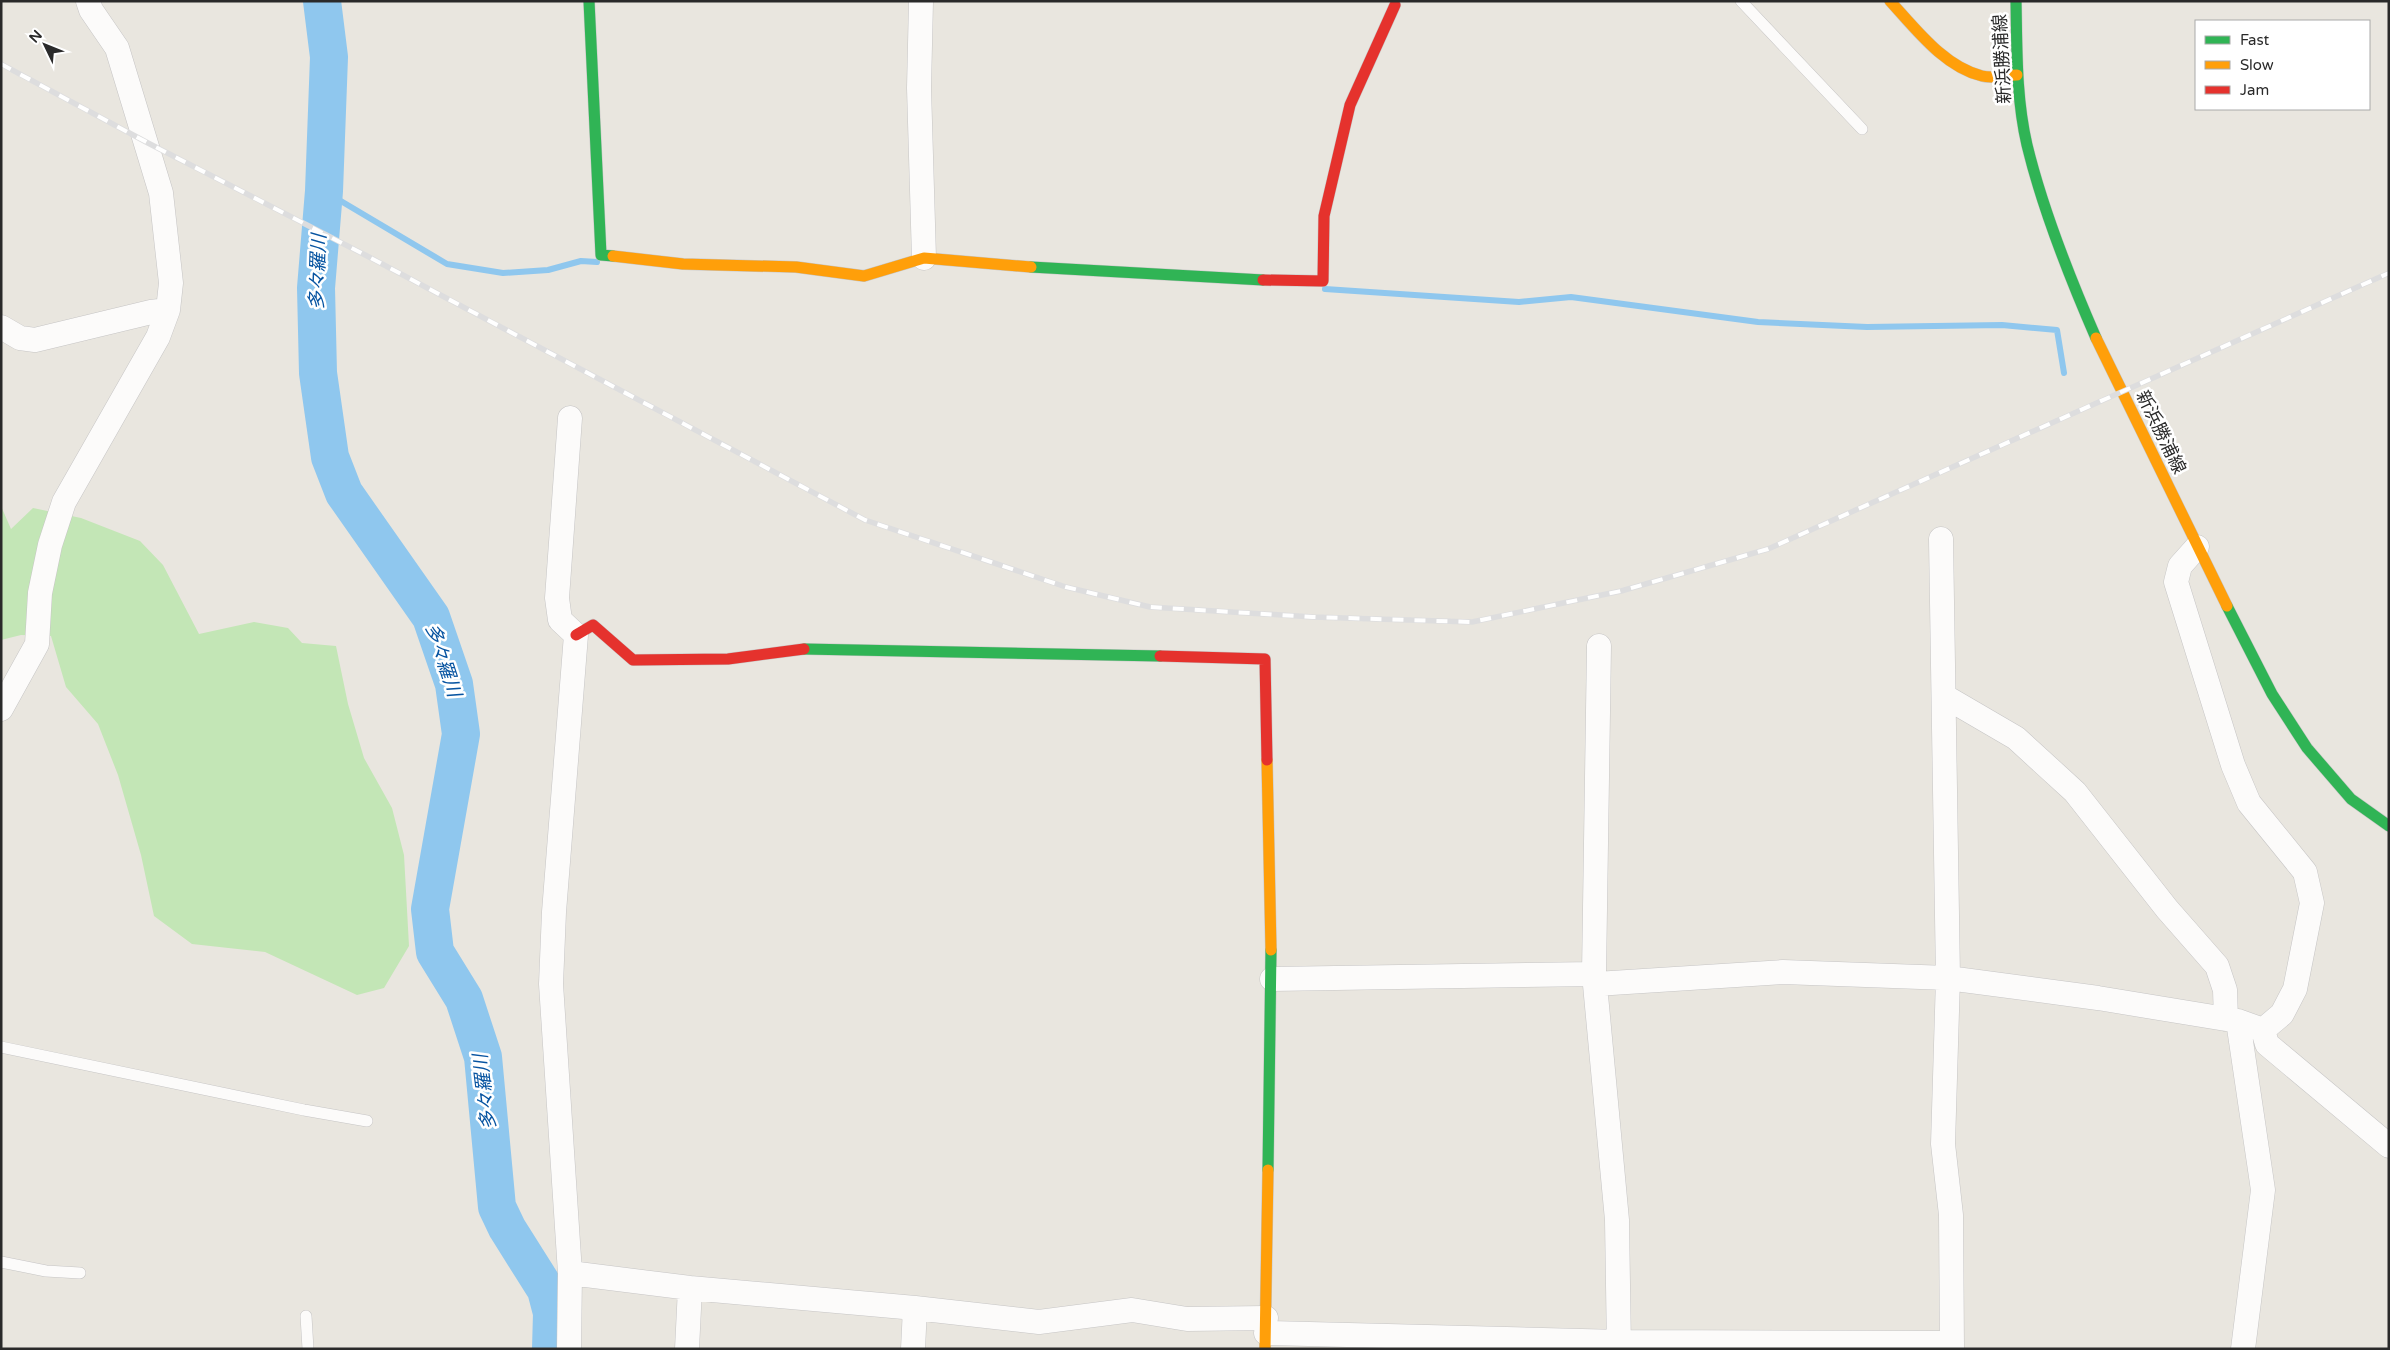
<svg xmlns="http://www.w3.org/2000/svg" width="2390" height="1350" viewBox="0 0 2390 1350" font-family="'Varela Round','Noto Sans JP',sans-serif">
  <style>
    .green { fill: #c3e6b6 }
    .lines { fill: none; stroke-linecap: round; stroke-linejoin: round }
    .stream { stroke: #8fc7ee; stroke-width: 6 }
    .river { stroke: #8fc7ee; stroke-width: 38 }
    .lane-casing { stroke: #c6c5c5; stroke-width: 12 }
    .street-casing { stroke: #c6c5c5; stroke-width: 25 }
    .fast-casing { stroke: #c6c5c5; stroke-width: 12 }
    .slow-casing { stroke: #c6c5c5; stroke-width: 12 }
    .jam-casing { stroke: #c6c5c5; stroke-width: 12 }
    .lane { stroke: #fcfbfa; stroke-width: 11 }
    .street { stroke: #fcfbfa; stroke-width: 24 }
    .fast { stroke: #30b455; stroke-width: 11 }
    .slow { stroke: #ff9f0a; stroke-width: 11 }
    .jam { stroke: #e5322d; stroke-width: 11 }
    .rail-casing { stroke: #ddddde; stroke-width: 5.5 }
    .rail { stroke: #fff; stroke-width: 4; stroke-dasharray: 11; stroke-linecap: butt }
    .labels { text-anchor: middle; dominant-baseline: central; stroke-width: 5; stroke-linejoin: round; paint-order: stroke }
    .street-label { font-size: 18px; fill: #2a2a2a; stroke: #fff }
    .water-label { font-size: 19px; font-style: italic; fill: #0754a1; stroke: #fff }
  </style>
  <rect width="100%" height="100%" fill="#e9e6df"/>
  <!-- green -->
  <path class="green" d="M 1,506 L 11,529 L 33,508 L 81,518 L 140,541 L 163,565 L 199,634 L 254,622 L 288,628 L 302,643 L 336,646 L 348,704 L 364,758 L 392,808 L 404,855 L 409,946 L 384,988 L 357,995 L 265,952 L 192,944 L 154,916 L 141,855 L 118,775 L 98,724 L 66,687 L 51,636 L 21,635 L 1,640 Z"/>
  <g class="lines">
    <!-- stream -->
    <path class="stream" d="M 324,191 L 447,264 L 503,273 L 548,270 L 581,261 L 597,262
      M 1325,289 L 1519,302 L 1571,297 L 1758,322 L 1867,327 L 2002,325 L 2057,330 L 2064,373"/>
    <!-- river -->
    <path class="river" d="M 322,1 L 329,57 L 324,191 L 316,288 L 318,373 L 330,457 L 344,493 L 431,617 L 454,684 L 461,734 L 430,909 L 435,952 L 464,999 L 483,1057 L 497,1207 L 507,1228 L 546,1290 L 552,1313 L 551,1349"/>
    <!-- lane casing -->
    <g class="lane-casing">
      <path id="lane" d="M 1741,1 L 1862,129
        M 1,1047 L 304,1110 L 367,1121
        M 1,1262 L 46,1271 L 80,1273
        M 306,1316 L 308,1349"/>
    </g>
    <!-- street casing -->
    <g class="street-casing">
      <path id="street" d="M 921,1 L 919,88 L 924,258
        M 1,327 L 20,338 L 35,340 L 151,312 L 168,310
        M 1941,539 L 1948,978 L 1943,1144 L 1951,1215 L 1952,1349
        M 1599,646 L 1594,974 L 1617,1220 L 1619,1349
        M 1944,696 L 2016,738 L 2075,792 L 2167,909 L 2217,966 L 2225,990 L 2226,1019
        M 1,709 L 37,644 L 40,593 L 50,545 L 64,502 L 158,337 L 168,310 L 171,283 L 161,193 L 117,48 L 91,10 L 88,1
        M 1272,979 L 1594,974
        M 1596,984 L 1783,972 L 1948,978 L 2098,998 L 2238,1021 L 2263,1030 L 2282,1014 L 2295,989 L 2312,903 L 2305,872 L 2249,803 L 2233,765 L 2176,582 L 2180,566 L 2197,547
        M 2238,1021 L 2263,1190 L 2243,1349
        M 2263,1030 L 2267,1044 L 2389,1146
        M 570,1273 L 690,1288 L 915,1308 L 1039,1322 L 1132,1310 L 1187,1319 L 1266,1318
        M 1266,1333 L 1620,1342 L 1952,1343
        M 569,1349 L 570,1273 L 551,984 L 554,912 L 576,635 L 560,620 L 557,598 L 570,418
        M 687,1349 L 690,1288
        M 913,1349 L 915,1308"/>
    </g>
    <!-- fast casing -->
    <g class="fast-casing">
      <path id="fast" d="M 589,1 L 601,255 L 613,256
        M 2016,1 C 2017,49 2016,98 2027,145 C 2043,211 2069,276 2096,338
        M 1031,267 L 1263,280
        M 2227,606 L 2272,694 L 2307,748 L 2351,799 L 2389,826
        M 804,649 L 1160,656
        M 1268,1170 L 1271,950"/>
    </g>
    <!-- slow casing -->
    <g class="slow-casing">
      <path id="slow" d="M 1890,1 C 1915,28 1944,67 1982,76 C 1993,79 2006,75 2017,75
        M 613,256 L 683,264 L 796,267 L 864,276 L 924,258 L 1031,267
        M 2096,338 L 2227,606
        M 1267,760 L 1271,950
        M 1265,1349 L 1268,1170"/>
    </g>
    <!-- jam casing -->
    <g class="jam-casing">
      <path id="jam" d="M 1263,280 L 1323,281 L 1324,216 L 1350,105 L 1395,5
        M 576,635 L 593,625 L 633,660 L 728,659 L 804,649
        M 1160,656 L 1265,659 L 1267,760"/>
    </g>
    <!-- lane -->
    <use href="#lane" class="lane"/>
    <!-- street -->
    <use href="#street" class="street"/>
    <!-- fast -->
    <use href="#fast" class="fast"/>
    <!-- slow -->
    <use href="#slow" class="slow"/>
    <!-- jam -->
    <use href="#jam" class="jam"/>
    <!-- rail casing -->
    <g class="rail-casing">
      <path id="rail" d="M 1,64 L 148,143 L 369,257 L 865,520 L 1066,587 L 1150,607 L 1313,617 L 1472,622 L 1621,591 L 1768,549 L 2389,273"/>
    </g>
    <!-- rail -->
    <use href="#rail" class="rail"/>
  </g>
  <g class="labels">
    <!-- street labels -->
    <g class="street-label">
      <text transform="translate(2002 59) rotate(-93)">新浜勝浦線</text>
      <text transform="translate(2161 432) rotate(64)">新浜勝浦線</text>
    </g>
    <!-- water labels -->
    <g class="water-label">
      <text transform="translate(318 272) rotate(-88)">多々羅川</text>
      <text transform="translate(443 660) rotate(72)">多々羅川</text>
      <text transform="translate(485 1092) rotate(-97)">多々羅川</text>
    </g>
  </g>
  <!-- border -->
  <rect width="2390" height="1350" fill="none" stroke="#2a2a2a" stroke-width="5"/>
  <!-- legend -->
  <rect x="2195" y="20" width="175" height="90" fill="#ffffff" stroke="#aaaaaa"/>
  <rect x="2205" y="36" width="25" height="8" fill="#30b455" stroke="#aaaaaa"/>
  <text x="2240" y="45" font-size="15" fill="#2a2a2a">Fast</text>
  <rect x="2205" y="61" width="25" height="8" fill="#ff9f0a" stroke="#aaaaaa"/>
  <text x="2240" y="70" font-size="15" fill="#2a2a2a">Slow</text>
  <rect x="2205" y="86" width="25" height="8" fill="#e5322d" stroke="#aaaaaa"/>
  <text x="2240" y="95" font-size="15" fill="#2a2a2a">Jam</text>
  <!-- north arrow -->
  <g transform="translate(45 45) rotate(313)" stroke="#ffffff" stroke-width="4" paint-order="stroke">
  <path d="M0-4L9 19L0 12L-9 19Z" fill="#2a2a2a"/>
  <text y="-8" font-size="14" font-weight="bold" text-anchor="middle" fill="#2a2a2a">N</text>
  </g>
</svg>
